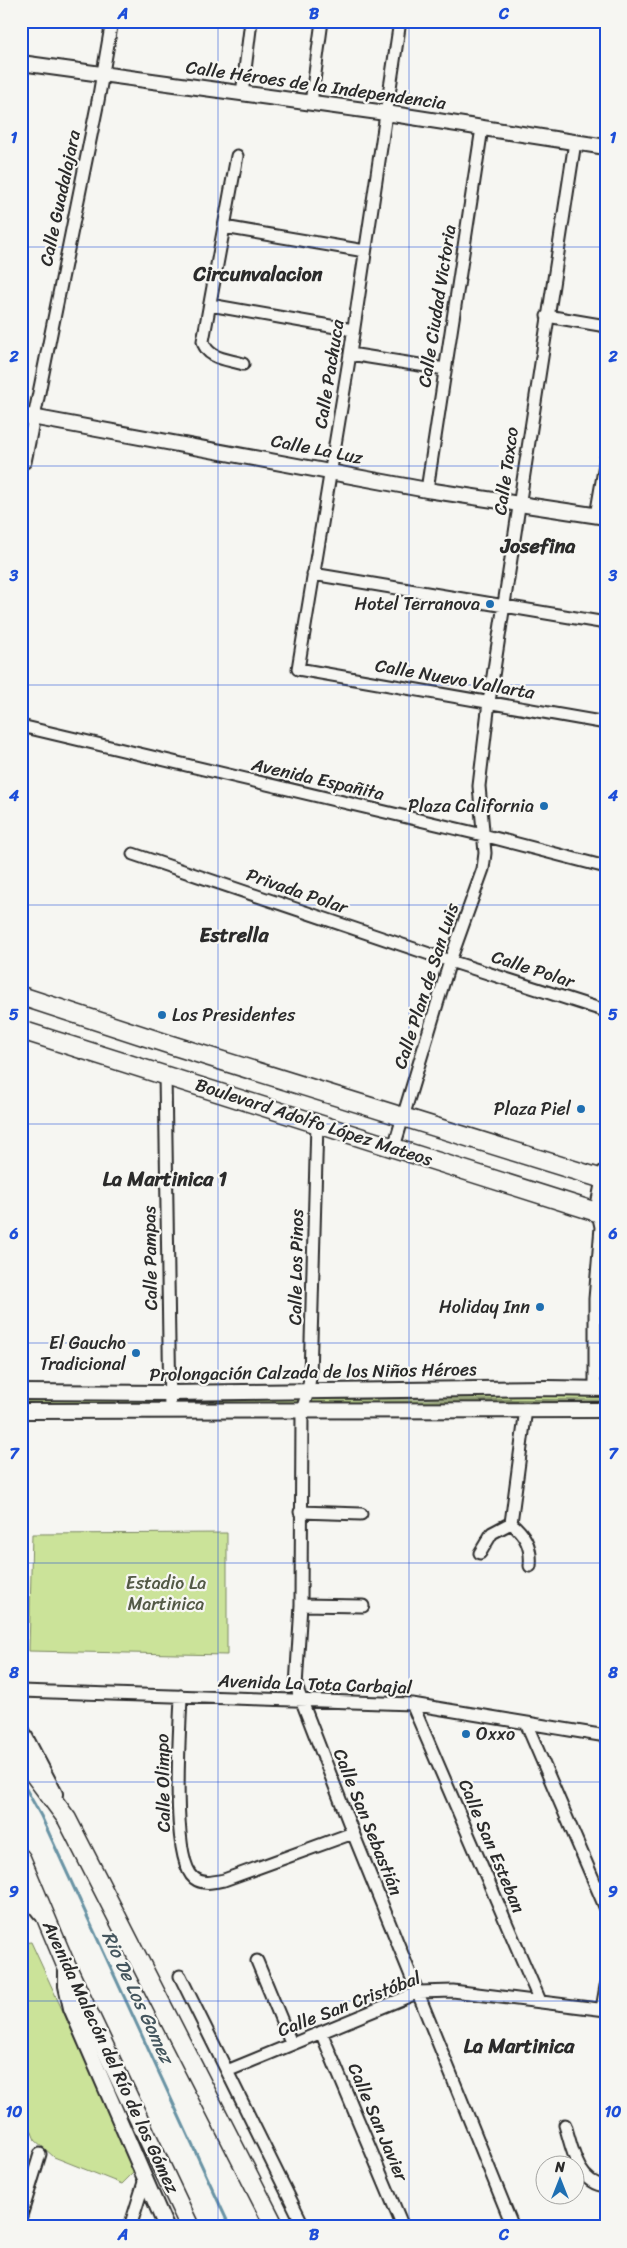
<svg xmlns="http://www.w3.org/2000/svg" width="627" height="2248" viewBox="0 0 627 2248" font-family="Sriracha,sans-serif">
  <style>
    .green { fill: #cbe399; stroke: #7b8762 }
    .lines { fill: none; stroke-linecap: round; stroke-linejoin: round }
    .stream { stroke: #6993a4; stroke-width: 3 }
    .minor-casing { stroke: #2b2b2b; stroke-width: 15 }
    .tertiary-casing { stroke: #2b2b2b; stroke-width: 18 }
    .secondary-casing { stroke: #2b2b2b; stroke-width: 20 }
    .primary-casing { stroke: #2b2b2b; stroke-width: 21 }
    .minor { stroke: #f6f6f2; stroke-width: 11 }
    .tertiary { stroke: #f6f6f2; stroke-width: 14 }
    .secondary { stroke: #f6f6f2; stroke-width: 16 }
    .primary { stroke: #f6f6f2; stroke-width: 18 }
    .grid { fill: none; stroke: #1d4ed8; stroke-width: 1; stroke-opacity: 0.55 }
    .poi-dot { fill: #1f6fb2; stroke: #f6f6f2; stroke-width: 2 }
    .labels { text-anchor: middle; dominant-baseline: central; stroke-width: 4.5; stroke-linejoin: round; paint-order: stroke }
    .street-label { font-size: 18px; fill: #2b2b2b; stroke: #f6f6f2 }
    .poi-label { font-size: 18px; fill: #2b2b2b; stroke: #f6f6f2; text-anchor: end }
    .park-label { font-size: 18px; fill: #535946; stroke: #f6f6f2 }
    .water-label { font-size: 19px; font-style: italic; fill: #45565e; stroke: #f6f6f2 }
    .quarter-label { font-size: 20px; font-weight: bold; fill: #2b2b2b; stroke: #f6f6f2 }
    .neatline { fill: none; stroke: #1d4ed8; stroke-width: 2 }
    .grid-label { font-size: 16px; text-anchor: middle; font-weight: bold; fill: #1d4ed8 }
  </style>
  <rect width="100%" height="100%" fill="#f6f6f2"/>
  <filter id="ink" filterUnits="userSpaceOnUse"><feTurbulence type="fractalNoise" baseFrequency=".02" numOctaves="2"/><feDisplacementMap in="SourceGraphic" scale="10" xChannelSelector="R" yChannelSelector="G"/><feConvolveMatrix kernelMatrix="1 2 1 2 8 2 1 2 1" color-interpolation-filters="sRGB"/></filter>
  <g filter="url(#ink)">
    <!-- green -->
    <path class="green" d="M 606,1393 L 606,1400 L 436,1399 L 378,1397 L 225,1399 L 606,1401 L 606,1409 L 526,1409 L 320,1403 L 21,1406 L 21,1401 Z
      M 227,1533 L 227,1655 L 29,1651 L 32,1534 Z
      M 31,1942 L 136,2170 L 122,2184 L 54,2157 L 35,2140 L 22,2108 L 21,1943 Z"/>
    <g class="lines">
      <!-- stream -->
      <path class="stream" d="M 21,1780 L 41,1816 L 230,2227"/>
      <!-- minor casing -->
      <g class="minor-casing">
        <path id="minor" d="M 400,21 L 350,354 L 298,669 L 606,723
          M 242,94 L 251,21
          M 311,103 L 322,21
          M 237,156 L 203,341 C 207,359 227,359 243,364
          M 224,227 L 365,251
          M 210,305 L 353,330
          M 547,316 L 606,326
          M 350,354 L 445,369
          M 25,462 L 98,101 L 112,21
          M 427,490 L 482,128
          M 596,516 L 606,458
          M 313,574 L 606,623
          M 21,726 L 483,835 L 606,867
          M 133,854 L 450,961 L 606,1011
          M 165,1074 L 170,1411
          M 317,1123 L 310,1377 L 308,1392 L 302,1410 L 301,1605 L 296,1686 L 353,1833 L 513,2227
          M 394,1147 L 450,961 L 483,869 L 485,853 L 479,786 L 489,702 L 575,142
          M 595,1389 L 595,1299 L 601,1227 L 598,1213
          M 300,1512 L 361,1514
          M 511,1523 L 526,1409
          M 511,1523 C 525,1534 532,1547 530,1566
          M 480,1553 L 492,1533 L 511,1523
          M 301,1605 L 363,1606
          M 21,1691 L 412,1704 L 606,1736
          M 181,1696 C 180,1730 170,1858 194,1878 C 203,1885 214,1882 224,1880 L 353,1833
          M 412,1704 L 540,2001
          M 526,1723 L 606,1909
          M 257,1961 L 291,2043
          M 180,1976 L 304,2227
          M 602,2009 L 606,1986
          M 321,2032 L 403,2227
          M 227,2071 L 419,1992 L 453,1991 L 606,2010
          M 565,2125 C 572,2147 577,2184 606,2186
          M 21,2216 L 40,2154
          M 130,2227 L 145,2179"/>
      </g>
      <!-- tertiary casing -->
      <g class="tertiary-casing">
        <path id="tertiary" d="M 21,63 L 386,113 L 606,147
          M 21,415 L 427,490 L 606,517
          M 21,1392 L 170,1393 L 547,1388 L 606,1389
          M 21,1411 L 606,1410
          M 21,1729 L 55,1794
          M 21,1889 L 41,1914
          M 66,1966 L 66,1986 L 71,2008 L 166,2227"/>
      </g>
      <!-- secondary casing -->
      <g class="secondary-casing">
        <path id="secondary" d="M 598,1213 L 606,1172"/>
      </g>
      <!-- primary casing -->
      <g class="primary-casing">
        <path id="primary" d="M 21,996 L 168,1044 L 606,1180
          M 21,1030 L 606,1215
          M 21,1757 L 67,1819 L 275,2227
          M 21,1858 L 65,1963 L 190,2227"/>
      </g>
      <!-- minor -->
      <use href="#minor" class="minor"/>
      <!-- tertiary -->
      <use href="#tertiary" class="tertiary"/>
      <!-- secondary -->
      <use href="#secondary" class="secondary"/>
      <!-- primary -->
      <use href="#primary" class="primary"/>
    </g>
  </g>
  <!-- grid -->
  <path class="grid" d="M 218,21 L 218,2227M 409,21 L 409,2227M 21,247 L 606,247M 21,466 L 606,466M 21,685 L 606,685M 21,905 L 606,905M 21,1124 L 606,1124M 21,1343 L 606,1343M 21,1563 L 606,1563M 21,1782 L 606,1782M 21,2001 L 606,2001"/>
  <!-- markers -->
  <g class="poi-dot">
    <circle cx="490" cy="604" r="5"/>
    <circle cx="544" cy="806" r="5"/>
    <circle cx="162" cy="1015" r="5"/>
    <circle cx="581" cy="1109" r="5"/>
    <circle cx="540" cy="1307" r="5"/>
    <circle cx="136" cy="1353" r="5"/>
    <circle cx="466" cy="1734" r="5"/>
  </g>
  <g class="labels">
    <!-- street labels -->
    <g class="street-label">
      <text transform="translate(316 85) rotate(8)">Calle Héroes de la Independencia</text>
      <text transform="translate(60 198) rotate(-78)">Calle Guadalajara</text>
      <text transform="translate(437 306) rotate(-81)">Calle Ciudad Victoria</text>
      <text transform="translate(329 374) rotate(-81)">Calle Pachuca</text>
      <text transform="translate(317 449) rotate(11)">Calle La Luz</text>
      <text transform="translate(506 471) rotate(-82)">Calle Taxco</text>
      <text transform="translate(455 679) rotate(10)">Calle Nuevo Vallarta</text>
      <text transform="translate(318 779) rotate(13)">Avenida Españita</text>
      <text transform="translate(297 891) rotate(19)">Privada Polar</text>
      <text transform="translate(533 969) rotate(18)">Calle Polar</text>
      <text transform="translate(426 986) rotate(-72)">Calle Plan de San Luis</text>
      <text transform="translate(314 1122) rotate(18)">Boulevard Adolfo López Mateos</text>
      <text transform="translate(150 1258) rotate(-91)">Calle Pampas</text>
      <text transform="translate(296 1267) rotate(-89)">Calle Los Pinos</text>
      <text transform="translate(313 1372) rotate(-1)">Prolongación Calzada de los Niños Héroes</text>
      <text transform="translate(315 1684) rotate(2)">Avenida La Tota Carbajal</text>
      <text transform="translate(163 1783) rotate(-91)">Calle Olimpo</text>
      <text transform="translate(368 1822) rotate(68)">Calle San Sebastián</text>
      <text transform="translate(492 1846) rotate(67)">Calle San Esteban</text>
      <text transform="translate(349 2004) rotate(-21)">Calle San Cristóbal</text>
      <text transform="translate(111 2057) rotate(65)">Avenida Malecón del Río de los Gómez</text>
      <text transform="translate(378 2122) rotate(67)">Calle San Javier</text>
    </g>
    <!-- poi labels -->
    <g class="poi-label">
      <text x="480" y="604">Hotel Terranova</text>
      <text x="534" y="806">Plaza California</text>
      <text x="172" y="1015" text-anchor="start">Los Presidentes</text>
      <text x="571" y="1109">Plaza Piel</text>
      <text x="530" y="1307">Holiday Inn</text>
      <text x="126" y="1343">El Gaucho<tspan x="126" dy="21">Tradicional</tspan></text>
      <text x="476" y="1734" text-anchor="start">Oxxo</text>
    </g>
    <!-- park labels -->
    <g class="park-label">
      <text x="166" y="1583">Estadio La<tspan x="166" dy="21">Martinica</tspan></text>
    </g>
    <!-- water labels -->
    <g class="water-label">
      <text transform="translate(138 1997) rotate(65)">Rio De Los Gomez</text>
    </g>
    <!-- quarter labels -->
    <g class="quarter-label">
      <text x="258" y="274">Circunvalacion</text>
      <text x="538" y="546">Josefina</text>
      <text x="234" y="935">Estrella</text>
      <text x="165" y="1179">La Martinica 1</text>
      <text x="519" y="2046">La Martinica</text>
    </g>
  </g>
  <!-- margin -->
  <rect width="627" height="2248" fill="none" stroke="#f6f6f2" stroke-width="55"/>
  <!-- north arrow -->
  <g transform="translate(560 2180)"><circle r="24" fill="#f6f6f2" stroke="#a5a5a2"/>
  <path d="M0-4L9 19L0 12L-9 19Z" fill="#1f6fb2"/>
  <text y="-8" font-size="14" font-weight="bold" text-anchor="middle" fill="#2b2b2b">N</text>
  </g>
  <rect x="28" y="28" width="572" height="2192" class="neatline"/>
  <g class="grid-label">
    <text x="123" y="19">A</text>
    <text x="314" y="19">B</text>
    <text x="504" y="19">C</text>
    <text x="14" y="143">1</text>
    <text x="613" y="143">1</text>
    <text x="14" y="362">2</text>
    <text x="613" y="362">2</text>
    <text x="14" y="581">3</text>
    <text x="613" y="581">3</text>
    <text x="14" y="801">4</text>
    <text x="613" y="801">4</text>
    <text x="14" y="1020">5</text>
    <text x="613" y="1020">5</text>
    <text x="14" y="1239">6</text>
    <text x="613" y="1239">6</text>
    <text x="14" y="1459">7</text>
    <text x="613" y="1459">7</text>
    <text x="14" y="1678">8</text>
    <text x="613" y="1678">8</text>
    <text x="14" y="1897">9</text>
    <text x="613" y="1897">9</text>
    <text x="14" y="2117">10</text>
    <text x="613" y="2117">10</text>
    <text x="123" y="2240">A</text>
    <text x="314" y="2240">B</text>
    <text x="504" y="2240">C</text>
  </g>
</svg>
